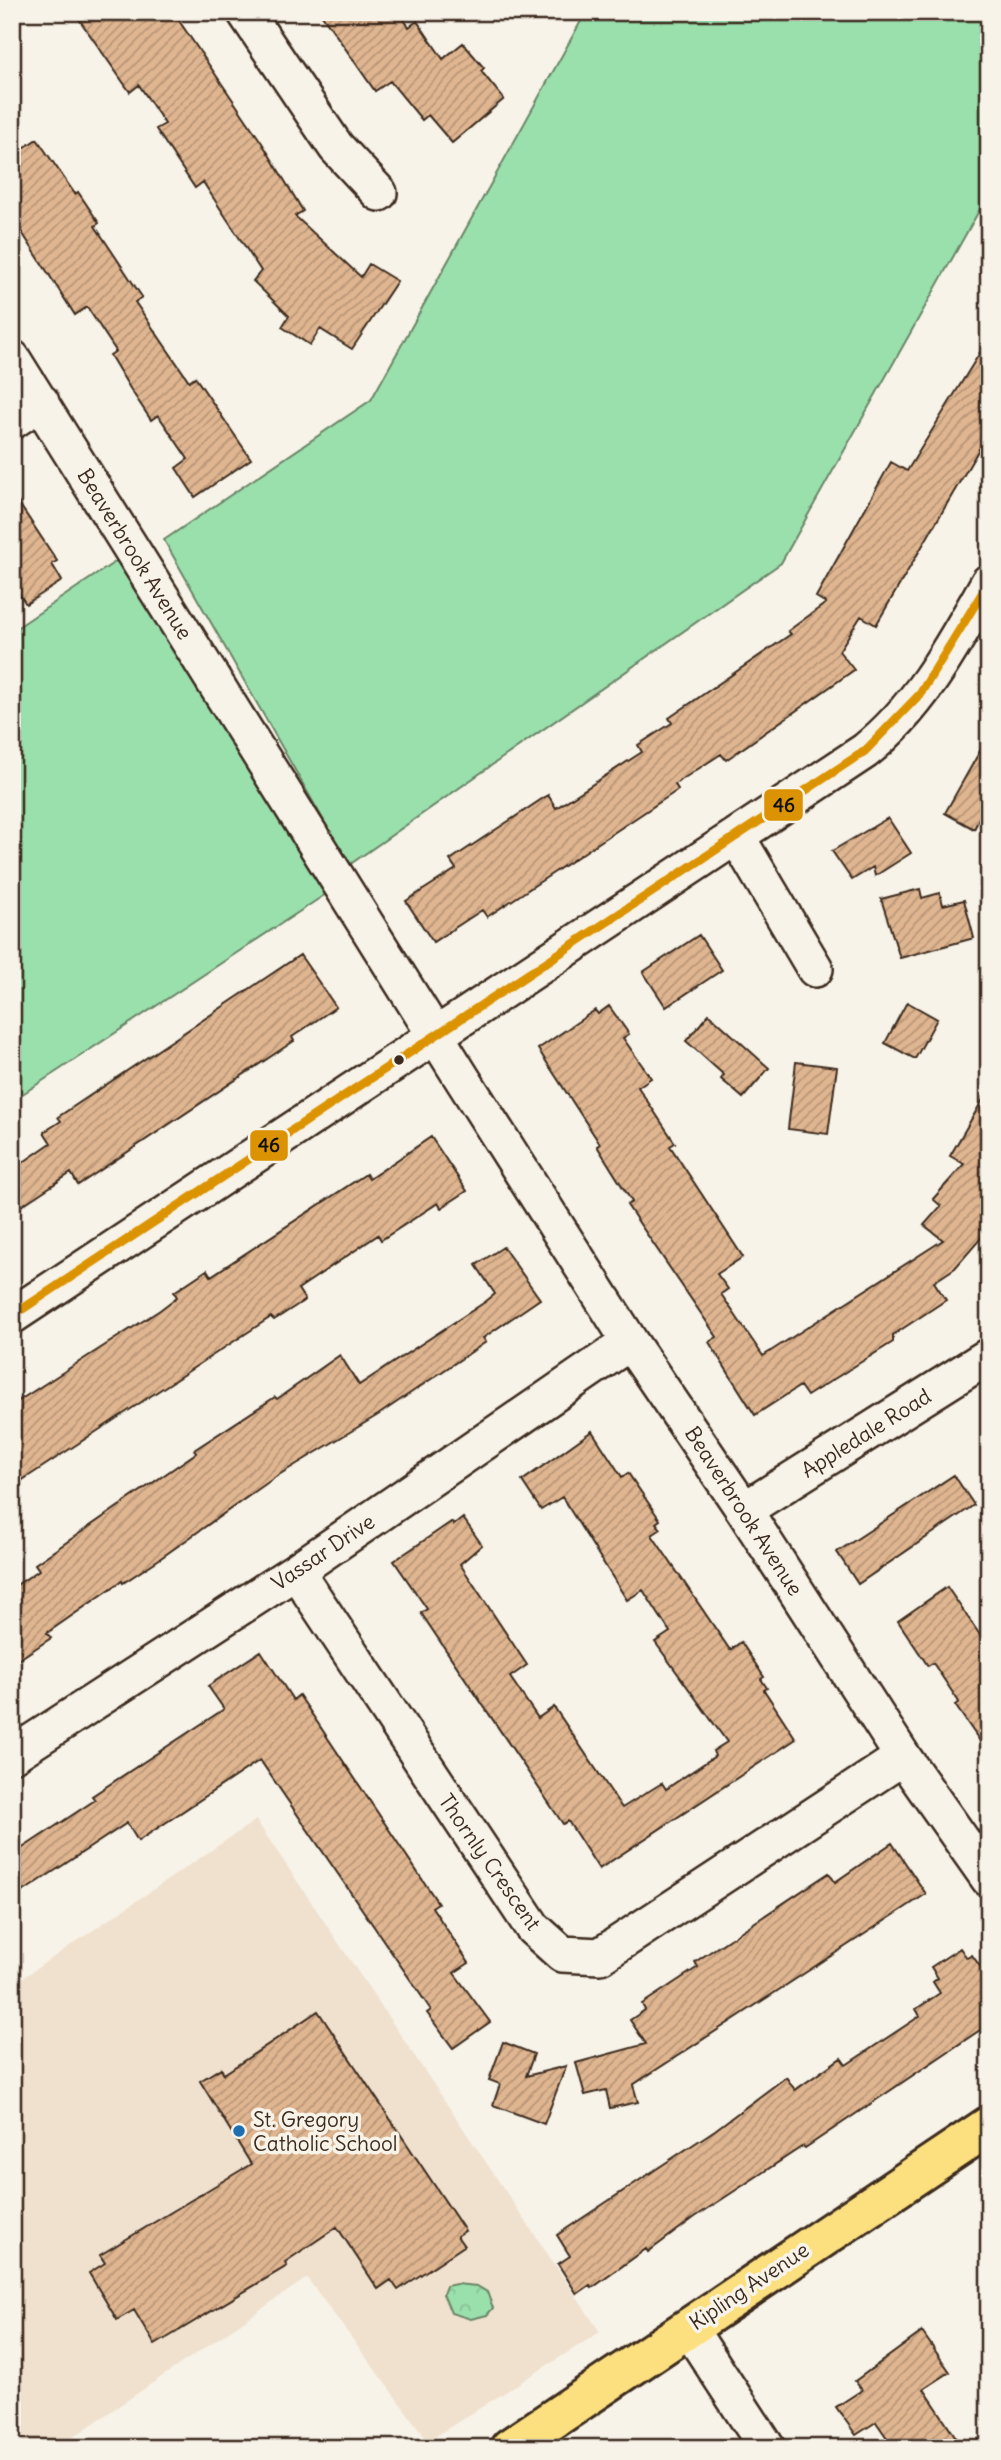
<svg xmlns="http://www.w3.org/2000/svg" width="1001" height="2460" viewBox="0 0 1001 2460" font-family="Delius,sans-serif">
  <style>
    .built { fill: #f0e1ce }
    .grass { fill: #9ae0ad; stroke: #6a8566; stroke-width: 2 }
    .park { fill: url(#park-crowns); stroke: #6a8566; stroke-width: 2 }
    .building { fill: url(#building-hatch); stroke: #3b2a1e; stroke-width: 2 }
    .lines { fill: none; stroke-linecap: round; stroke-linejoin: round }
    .minor-casing { stroke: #3b2a1e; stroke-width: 40 }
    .major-casing { stroke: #3b2a1e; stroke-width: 44 }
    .minor { stroke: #f7f3e8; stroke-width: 35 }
    .major { stroke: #fce080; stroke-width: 38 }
    .bus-1-casing { stroke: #f7f3e8; stroke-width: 14 }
    .bus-1 { stroke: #db9304; stroke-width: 9 }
    .bus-dot { fill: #3b2a1e; stroke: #f7f3e8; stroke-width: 2.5 }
    .poi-dot { fill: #1f6fb2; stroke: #f7f3e8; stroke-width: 2.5 }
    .labels { text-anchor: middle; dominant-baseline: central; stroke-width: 7; stroke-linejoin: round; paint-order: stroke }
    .street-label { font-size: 21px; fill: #3b2a1e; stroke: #f7f3e8 }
    .poi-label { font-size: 21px; fill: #3b2a1e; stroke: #f7f3e8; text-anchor: start }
    .line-badge { stroke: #f7f3e8; stroke-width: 2.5 }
    .pale-badge-label { font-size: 19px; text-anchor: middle; font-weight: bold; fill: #111 }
  </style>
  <defs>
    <pattern id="park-crowns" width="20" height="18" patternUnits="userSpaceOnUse" patternTransform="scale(1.75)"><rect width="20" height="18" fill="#9ae0ad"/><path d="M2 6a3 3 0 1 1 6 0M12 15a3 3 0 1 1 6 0" fill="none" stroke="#86c094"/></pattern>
    <pattern id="building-hatch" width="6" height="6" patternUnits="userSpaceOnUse" patternTransform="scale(1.75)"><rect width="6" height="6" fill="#e0b691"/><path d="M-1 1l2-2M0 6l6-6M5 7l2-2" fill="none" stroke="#b79476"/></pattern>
  </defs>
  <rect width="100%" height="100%" fill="#f7f3e8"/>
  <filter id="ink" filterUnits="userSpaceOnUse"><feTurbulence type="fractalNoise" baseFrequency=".0143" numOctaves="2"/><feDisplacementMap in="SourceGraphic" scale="14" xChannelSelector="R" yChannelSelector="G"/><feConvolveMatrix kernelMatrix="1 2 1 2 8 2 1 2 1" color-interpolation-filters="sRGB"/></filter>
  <g filter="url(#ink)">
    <!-- built -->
    <path class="built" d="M 256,1820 L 600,2332 L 428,2441 L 307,2278 L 57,2448 L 12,2448 L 12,1985 Z"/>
    <!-- grass -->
    <path class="grass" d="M 586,12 L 989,12 L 989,193 L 781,563 L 349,865 L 164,540 L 371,400 Z
      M 130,552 L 326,894 L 12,1101 L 12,631 Z"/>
    <!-- park -->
    <path class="park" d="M 456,2284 L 477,2286 L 487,2292 L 493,2308 L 487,2315 L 471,2319 L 451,2313 L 443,2294 L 446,2286 Z"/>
    <!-- building -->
    <path class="building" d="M 74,12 L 173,12 L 262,143 L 303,211 L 295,216 L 361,277 L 369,264 L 397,281 L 352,349 L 320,329 L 310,345 L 282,327 L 289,316 L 253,281 L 261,271 L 216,202 L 203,182 L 195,188 L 156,129 L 165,124 L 139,85 L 130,92 Z
      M 320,12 L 399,12 L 409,27 L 417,21 L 443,59 L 463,43 L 484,68 L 481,71 L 504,99 L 452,143 L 428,115 L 422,120 L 390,81 L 375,91 Z
      M 37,139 L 75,194 L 78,192 L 99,223 L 95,226 L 142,297 L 135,302 L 189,381 L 195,377 L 251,459 L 195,497 L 176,468 L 188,459 L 158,415 L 151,420 L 131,390 L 110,355 L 116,351 L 87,307 L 75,315 L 12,217 L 12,156 Z
      M 989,338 L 989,432 L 876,625 L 861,616 L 839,651 L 854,670 L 726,760 L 721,754 L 675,784 L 678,790 L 487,917 L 482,910 L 433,942 L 406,901 L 456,869 L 450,860 L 548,795 L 556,808 L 642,752 L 638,745 L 672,723 L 669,718 L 791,634 L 788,631 L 826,603 L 816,597 L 891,462 L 907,471 Z
      M 12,493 L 57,561 L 52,564 L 62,581 L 26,604 L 12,583 Z
      M 989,735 L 989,822 L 980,817 L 974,829 L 945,813 Z
      M 888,818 L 911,853 L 875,876 L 873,867 L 852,880 L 832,851 Z
      M 920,889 L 922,898 L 940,893 L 943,905 L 964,900 L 974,938 L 900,958 L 881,899 Z
      M 699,935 L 722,970 L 666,1007 L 643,972 Z
      M 300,955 L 336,1007 L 292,1037 L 294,1041 L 78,1185 L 71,1173 L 12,1212 L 12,1170 L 51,1143 L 44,1132 L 61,1121 L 58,1117 Z
      M 907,1002 L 937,1019 L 915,1059 L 885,1043 Z
      M 609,1006 L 629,1034 L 623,1038 L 651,1078 L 638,1087 L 675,1143 L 670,1146 L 743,1257 L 717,1274 L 728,1289 L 721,1294 L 763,1356 L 943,1240 L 924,1225 L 941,1206 L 933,1199 L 964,1164 L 950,1156 L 989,1089 L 989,1229 L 955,1268 L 934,1282 L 946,1300 L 893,1335 L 893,1342 L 807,1396 L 800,1386 L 755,1415 L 709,1342 L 717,1337 L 627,1205 L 632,1202 L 597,1146 L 600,1144 L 538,1049 L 595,1010 L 598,1014 Z
      M 709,1014 L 769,1068 L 743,1098 L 721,1079 L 724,1075 L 686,1041 Z
      M 796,1062 L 837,1067 L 828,1134 L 788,1129 Z
      M 431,1137 L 467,1191 L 441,1208 L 438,1203 L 381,1240 L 378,1235 L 298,1289 L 305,1300 L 274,1320 L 271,1317 L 12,1487 L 12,1405 L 160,1310 L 177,1297 L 174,1292 L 207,1270 L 211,1276 L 366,1174 L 369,1179 Z
      M 503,1247 L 540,1299 L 483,1338 L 486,1342 L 378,1415 L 277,1476 L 158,1560 L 123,1583 L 122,1581 L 47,1633 L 51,1638 L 12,1664 L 12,1588 L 39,1570 L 35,1564 L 196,1453 L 194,1450 L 275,1397 L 277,1399 L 340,1355 L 359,1385 L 485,1302 L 495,1294 L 476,1265 Z
      M 592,1431 L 622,1477 L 628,1473 L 660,1520 L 656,1523 L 661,1529 L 652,1535 L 730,1650 L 741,1642 L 764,1677 L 761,1679 L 767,1688 L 764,1690 L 796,1739 L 599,1869 L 568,1821 L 563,1824 L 421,1613 L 427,1609 L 394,1561 L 451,1522 L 454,1525 L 463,1518 L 482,1545 L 460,1564 L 527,1665 L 510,1677 L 538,1718 L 554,1707 L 622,1808 L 662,1783 L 666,1789 L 715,1756 L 713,1751 L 727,1742 L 655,1642 L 670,1632 L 643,1590 L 627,1600 L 562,1497 L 541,1510 L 522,1481 Z
      M 954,1475 L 974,1505 L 858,1584 L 837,1552 Z
      M 947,1587 L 989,1648 L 989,1754 L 955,1705 L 959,1702 L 933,1663 L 928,1666 L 898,1621 Z
      M 261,1651 L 293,1700 L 299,1695 L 438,1903 L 432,1907 L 469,1963 L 454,1973 L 490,2022 L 453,2048 L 427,2013 L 431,2010 L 260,1760 L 138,1841 L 127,1823 L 12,1899 L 12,1855 L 95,1800 L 92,1796 L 224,1709 L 208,1686 Z
      M 892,1843 L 926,1894 L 633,2085 L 638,2102 L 610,2108 L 606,2090 L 585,2095 L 576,2063 L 646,2044 L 630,2020 L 645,2010 L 642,2004 L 698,1967 L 695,1962 L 829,1873 L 835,1882 Z
      M 960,1948 L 967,1958 L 972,1955 L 989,1979 L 989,2024 L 805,2148 L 803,2146 L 695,2217 L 648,2252 L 646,2249 L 592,2288 L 590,2285 L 577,2294 L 558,2264 L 570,2256 L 557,2235 L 715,2130 L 786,2077 L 795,2090 L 841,2058 L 846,2065 L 920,2016 L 916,2009 L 940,1993 L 933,1982 L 938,1978 L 931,1967 Z
      M 318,2011 L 465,2231 L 457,2236 L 464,2246 L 398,2290 L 391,2280 L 378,2289 L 337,2227 L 285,2262 L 287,2266 L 155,2345 L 134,2310 L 117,2320 L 89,2273 L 105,2263 L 100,2255 L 251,2164 L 200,2081 L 221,2068 L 224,2074 Z
      M 503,2042 L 534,2054 L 526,2076 L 566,2066 L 544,2124 L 493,2105 L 500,2084 L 489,2080 Z
      M 922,2332 L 950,2372 L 924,2389 L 963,2448 L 894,2448 L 876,2422 L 856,2435 L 836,2407 L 862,2390 L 855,2381 Z"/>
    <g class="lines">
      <!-- minor casing -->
      <g class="minor-casing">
        <path id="minor" d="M 245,12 L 336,147 L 379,193
          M 12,358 L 462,1078 L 630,1342 L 744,1510 L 903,1757 L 989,1879
          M 12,421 L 41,402
          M 737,837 L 815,969
          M 12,1316 L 865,751 C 922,705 953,645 989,582
          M 744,1510 L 989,1356
          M 296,1571 L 533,1928 L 562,1954 L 600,1956 L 903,1757
          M 12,1755 L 296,1571 L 630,1342
          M 688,2327 L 767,2448"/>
      </g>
      <!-- major casing -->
      <g class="major-casing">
        <path id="major" d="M 510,2448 L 989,2126"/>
      </g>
      <!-- minor -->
      <use href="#minor" class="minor"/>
      <!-- major -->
      <use href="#major" class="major"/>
      <!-- bus-1 casing -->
      <g class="bus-1-casing">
        <path id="bus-1" d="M 12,1316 L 865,751 L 920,694 L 989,582"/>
      </g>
      <!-- bus-1 -->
      <use href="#bus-1" class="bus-1"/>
    </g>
  </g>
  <!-- markers -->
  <circle class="bus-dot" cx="399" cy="1060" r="6"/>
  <circle class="poi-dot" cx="239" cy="2131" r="7"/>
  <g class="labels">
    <!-- street labels -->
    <g class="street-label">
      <text transform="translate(135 554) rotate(58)">Beaverbrook Avenue</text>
      <text transform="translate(866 1433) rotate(-32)">Appledale Road</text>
      <text transform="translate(744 1511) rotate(57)">Beaverbrook Avenue</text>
      <text transform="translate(323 1552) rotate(-34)">Vassar Drive</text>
      <text transform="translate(490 1862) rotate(55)">Thornly Crescent</text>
      <text transform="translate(749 2286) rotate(-34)">Kipling Avenue</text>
    </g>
    <!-- poi labels -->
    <g class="poi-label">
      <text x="253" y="2119">St. Gregory<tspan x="253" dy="24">Catholic School</tspan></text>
    </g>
  </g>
  <g class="line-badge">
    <rect x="763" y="788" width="41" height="34" rx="7" fill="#db9304"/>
    <rect x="249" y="1129" width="40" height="33" rx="7" fill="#db9304"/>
  </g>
  <g class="pale-badge-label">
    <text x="784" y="812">46</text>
    <text x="269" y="1152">46</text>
  </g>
  <!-- margin -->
  <rect width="1001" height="2460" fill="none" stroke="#f7f3e8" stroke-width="42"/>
  <rect x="21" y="21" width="959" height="2418" fill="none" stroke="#3b2a1e" stroke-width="2.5" filter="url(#ink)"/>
</svg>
